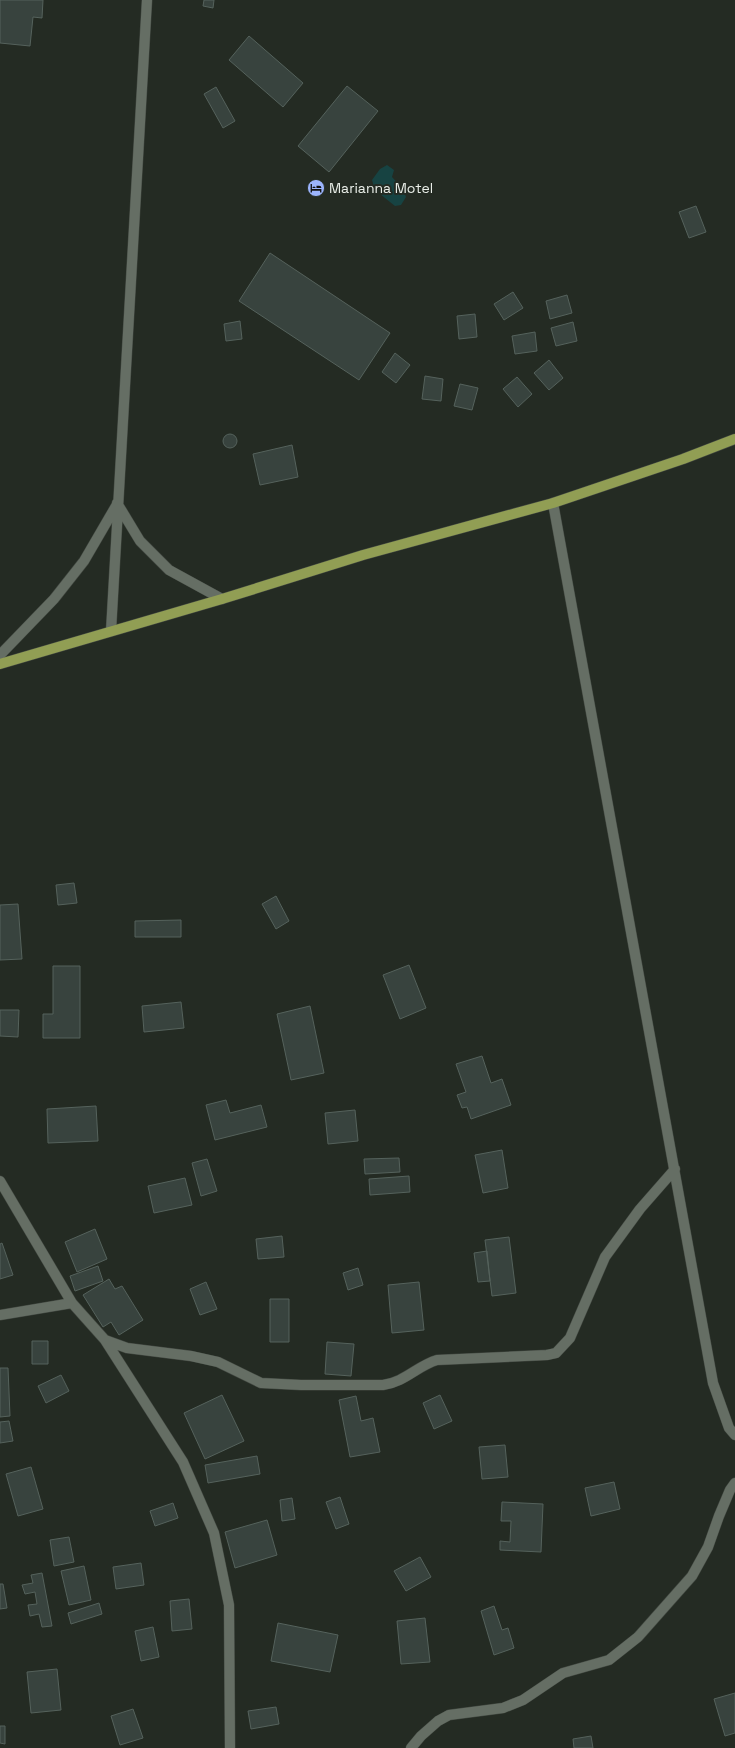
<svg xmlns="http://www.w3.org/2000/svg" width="735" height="1748" viewBox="0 0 735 1748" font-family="'Space Grotesk',sans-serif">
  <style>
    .water { fill: #174342 }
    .building { fill: #38433e; stroke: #55625c }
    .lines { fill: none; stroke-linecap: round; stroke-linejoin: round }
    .minor-casing { stroke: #424841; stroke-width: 11 }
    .major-casing { stroke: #424841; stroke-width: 11 }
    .minor { stroke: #656e64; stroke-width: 10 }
    .major { stroke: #919e54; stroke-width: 10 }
    .labels { text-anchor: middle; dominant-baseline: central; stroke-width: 4; stroke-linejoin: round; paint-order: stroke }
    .poi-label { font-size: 14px; fill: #e9eee8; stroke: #242b23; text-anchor: start }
  </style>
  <rect width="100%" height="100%" fill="#242b23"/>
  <!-- water -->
  <path class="water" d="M 387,165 L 394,170 L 392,177 L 403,189 L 406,197 L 401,205 L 395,206 L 375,190 L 372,180 L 380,169 Z"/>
  <!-- building -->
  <path class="building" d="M 0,0 L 43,0 L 42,18 L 33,17 L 30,46 L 0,43 Z
    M 204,0 L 214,0 L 213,8 L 203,6 Z
    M 249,36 L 303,83 L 283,107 L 229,60 Z
    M 347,86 L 378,111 L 329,172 L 298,146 Z
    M 216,87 L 235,121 L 223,128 L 204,94 Z
    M 696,206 L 706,232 L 689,238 L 679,212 Z
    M 270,253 L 390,333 L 359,380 L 239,301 Z
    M 513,292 L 523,308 L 504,320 L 494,304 Z
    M 567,295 L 572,313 L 550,319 L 546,301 Z
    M 475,314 L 477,337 L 459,339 L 457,316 Z
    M 240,321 L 242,339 L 226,341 L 224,324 Z
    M 573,322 L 577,341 L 556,346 L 551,328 Z
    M 535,332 L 537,351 L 515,354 L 512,336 Z
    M 395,353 L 410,365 L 396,383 L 382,372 Z
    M 549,360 L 563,378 L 549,390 L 534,373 Z
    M 425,376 L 443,379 L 441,401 L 422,399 Z
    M 517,377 L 532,394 L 518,407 L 503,389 Z
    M 460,384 L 478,388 L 472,410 L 454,406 Z
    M223 441a7 7 0 1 1 14 0a7 7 0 1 1-14 0Z
    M 292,445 L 298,477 L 260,485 L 253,454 Z
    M 74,883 L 77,903 L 58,905 L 56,885 Z
    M 276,896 L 289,921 L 276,929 L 262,904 Z
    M 18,904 L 22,959 L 0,960 L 0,905 Z
    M 181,920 L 181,937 L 135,937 L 135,921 Z
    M 409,965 L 426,1008 L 400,1019 L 383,975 Z
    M 53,966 L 80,966 L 80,1038 L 43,1038 L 43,1014 L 53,1014 Z
    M 181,1002 L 184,1028 L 144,1032 L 142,1006 Z
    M 310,1006 L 324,1073 L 291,1080 L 277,1014 Z
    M 0,1010 L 19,1010 L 18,1037 L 0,1036 Z
    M 482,1056 L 491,1083 L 502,1079 L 511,1105 L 471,1119 L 467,1107 L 462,1108 L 457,1095 L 466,1092 L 456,1064 Z
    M 226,1100 L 230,1113 L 261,1105 L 267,1127 L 215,1140 L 206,1105 Z
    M 96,1106 L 98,1141 L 48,1143 L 47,1109 Z
    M 355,1110 L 358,1141 L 328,1144 L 325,1113 Z
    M 502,1150 L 508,1188 L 483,1193 L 475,1155 Z
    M 399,1158 L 400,1172 L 365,1174 L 364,1159 Z
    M 207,1159 L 217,1191 L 201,1196 L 192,1163 Z
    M 409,1176 L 410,1192 L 370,1195 L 369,1179 Z
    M 185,1178 L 192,1205 L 154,1213 L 148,1186 Z
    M 95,1229 L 107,1259 L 77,1272 L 65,1242 Z
    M 282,1236 L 284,1257 L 258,1259 L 256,1239 Z
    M 509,1237 L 516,1293 L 492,1296 L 485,1240 Z
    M 2,1243 L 13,1275 L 0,1279 L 0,1244 Z
    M 487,1251 L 490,1281 L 478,1282 L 474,1253 Z
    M 98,1266 L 103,1281 L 75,1291 L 70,1276 Z
    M 358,1268 L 363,1285 L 348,1290 L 343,1273 Z
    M 109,1279 L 115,1289 L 122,1286 L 143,1320 L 119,1335 L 111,1322 L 103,1327 L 83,1295 Z
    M 206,1282 L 217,1309 L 200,1315 L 190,1289 Z
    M 419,1282 L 424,1330 L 392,1333 L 388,1285 Z
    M 270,1299 L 289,1299 L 289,1342 L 270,1342 Z
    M 32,1341 L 48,1341 L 48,1364 L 32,1364 Z
    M 327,1342 L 354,1344 L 351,1376 L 325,1374 Z
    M 0,1368 L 8,1368 L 10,1416 L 0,1417 Z
    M 61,1375 L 69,1391 L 46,1403 L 38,1386 Z
    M 222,1395 L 244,1441 L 205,1459 L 184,1413 Z
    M 440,1395 L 452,1421 L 434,1429 L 423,1403 Z
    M 356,1396 L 361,1421 L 373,1418 L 380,1452 L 350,1457 L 339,1400 Z
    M 9,1421 L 13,1441 L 0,1443 L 0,1422 Z
    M 505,1445 L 508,1477 L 482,1479 L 479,1447 Z
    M 257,1456 L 260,1474 L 208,1483 L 205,1465 Z
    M 31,1467 L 43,1509 L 18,1516 L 6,1474 Z
    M 614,1482 L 620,1509 L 591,1516 L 585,1488 Z
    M 340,1497 L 349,1524 L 336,1529 L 326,1502 Z
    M 292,1498 L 295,1519 L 282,1521 L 280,1500 Z
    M 502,1502 L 543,1504 L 541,1552 L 500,1550 L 500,1541 L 510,1542 L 511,1521 L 501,1521 Z
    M 173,1503 L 178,1518 L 155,1526 L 150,1511 Z
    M 267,1520 L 277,1555 L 235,1568 L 225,1532 Z
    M 69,1537 L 74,1562 L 54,1566 L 50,1540 Z
    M 420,1557 L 431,1577 L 406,1591 L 394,1571 Z
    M 141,1563 L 144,1585 L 116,1589 L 113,1567 Z
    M 84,1566 L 91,1600 L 69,1605 L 61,1571 Z
    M 42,1573 L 52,1626 L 42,1627 L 39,1614 L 30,1616 L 28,1605 L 37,1604 L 35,1592 L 25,1594 L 22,1585 L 33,1583 L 31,1575 Z
    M 0,1584 L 3,1584 L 7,1608 L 0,1609 Z
    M 189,1599 L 192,1629 L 172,1631 L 170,1601 Z
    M 99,1603 L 102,1614 L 71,1624 L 68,1613 Z
    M 494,1606 L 502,1630 L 508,1628 L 514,1648 L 494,1655 L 481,1611 Z
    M 425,1618 L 430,1662 L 401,1664 L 397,1621 Z
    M 278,1623 L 338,1635 L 330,1672 L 271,1661 Z
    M 153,1627 L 159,1657 L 141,1661 L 135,1631 Z
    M 57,1669 L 61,1710 L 31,1713 L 27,1672 Z
    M 735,1693 L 735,1733 L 725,1736 L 714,1699 Z
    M 276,1707 L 279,1724 L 251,1729 L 248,1711 Z
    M 133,1709 L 143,1738 L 120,1745 L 111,1716 Z
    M 0,1726 L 5,1726 L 5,1744 L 0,1743 Z
    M 591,1736 L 593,1748 L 574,1748 L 573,1739 Z"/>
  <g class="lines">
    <!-- minor casing -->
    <g class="minor-casing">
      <path id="minor" d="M 117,503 L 140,541 L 169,570 L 222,599
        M 553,503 L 713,1383 L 729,1428 L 735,1435
        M 111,631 L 147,0
        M 0,655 L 54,599 L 84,561 L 116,506
        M 0,1181 L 72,1303 L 105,1340 L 183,1462 L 214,1533 L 229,1605 L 230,1748
        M 0,1315 L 72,1303
        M 105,1340 L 127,1348 L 191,1356 L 218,1362 L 261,1383 L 301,1385 L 383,1385 C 405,1382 417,1366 437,1360 L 547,1355 L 556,1353 L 570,1338 L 605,1257 L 640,1209 L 675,1169
        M 411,1748 L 421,1736 L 438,1721 L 449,1715 L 503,1708 L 523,1700 L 563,1673 L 609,1660 L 638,1637 L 692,1576 L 708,1547 L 719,1516 L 730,1490 L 735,1483"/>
    </g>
    <!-- major casing -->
    <g class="major-casing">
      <path id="major" d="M 0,664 L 222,599 L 363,555 L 553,503 L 683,459 L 735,439"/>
    </g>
    <!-- minor -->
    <use href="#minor" class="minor"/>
    <!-- major -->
    <use href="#major" class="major"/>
  </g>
  <!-- icons -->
  <defs>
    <g id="hotel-disc" transform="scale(0.9)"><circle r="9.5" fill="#9bb4fd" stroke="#242b23"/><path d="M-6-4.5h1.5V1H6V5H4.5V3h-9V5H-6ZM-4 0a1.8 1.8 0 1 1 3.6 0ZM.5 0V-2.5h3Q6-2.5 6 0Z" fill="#111"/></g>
  </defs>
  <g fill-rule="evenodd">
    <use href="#hotel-disc" x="316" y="188"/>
  </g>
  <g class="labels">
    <!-- poi labels -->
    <g class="poi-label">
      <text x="329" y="188">Marianna Motel</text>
    </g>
  </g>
</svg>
